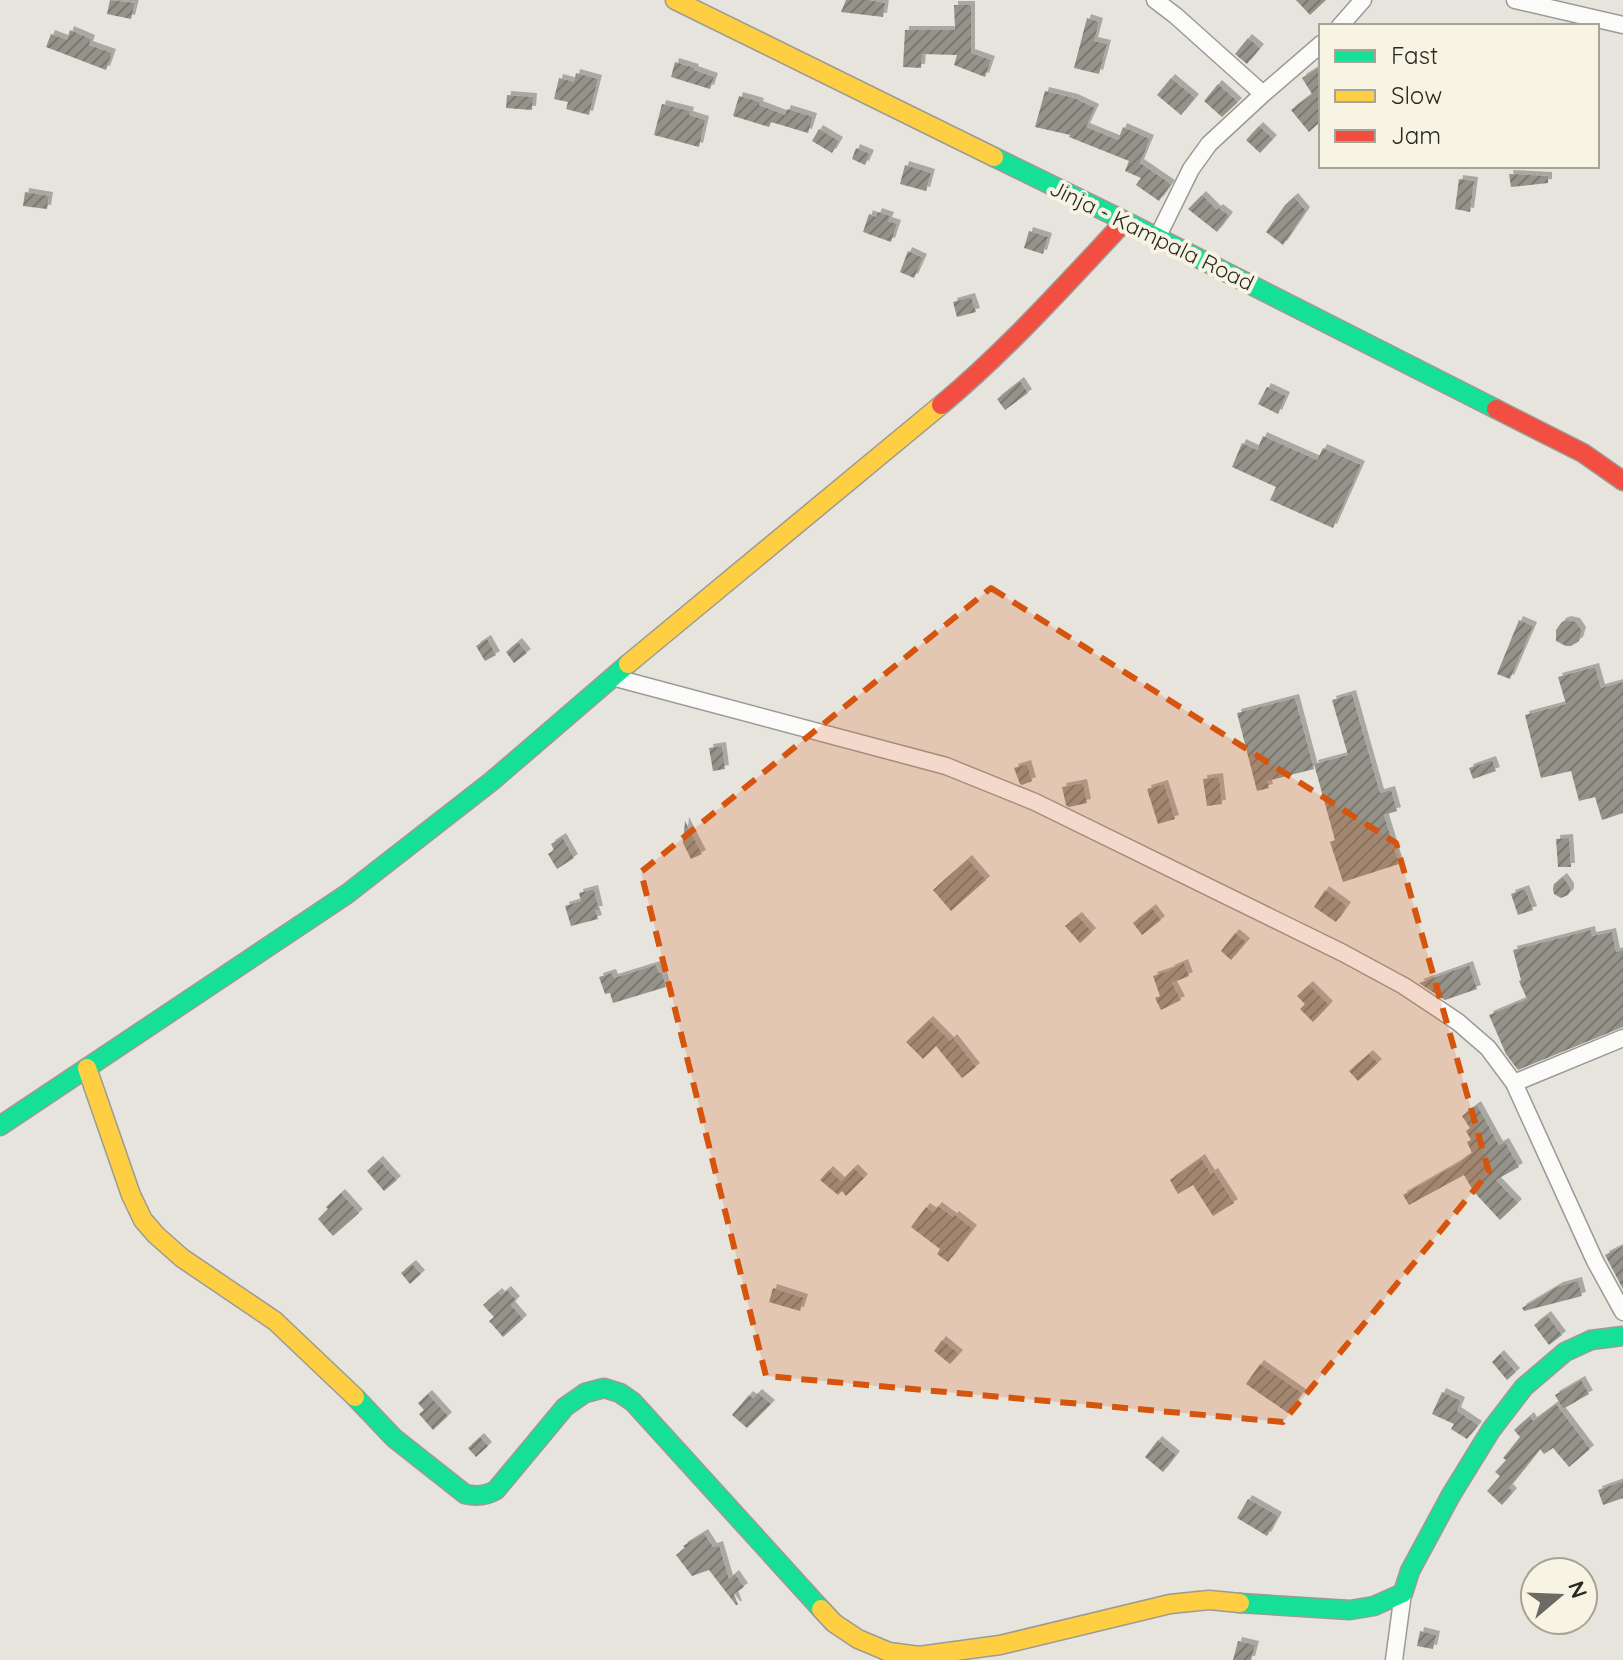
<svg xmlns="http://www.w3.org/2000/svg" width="1623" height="1660" viewBox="0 0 1623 1660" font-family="Quicksand,sans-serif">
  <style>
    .building { fill: url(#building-hatch); filter: url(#shadow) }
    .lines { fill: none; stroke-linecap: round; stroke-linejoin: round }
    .street-casing { stroke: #9c9a94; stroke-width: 19 }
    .fast-casing { stroke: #9c9a94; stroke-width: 21 }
    .slow-casing { stroke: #9c9a94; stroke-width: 21 }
    .jam-casing { stroke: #9c9a94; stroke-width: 21 }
    .street { stroke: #fbfbfa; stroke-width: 16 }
    .fast { stroke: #16e098; stroke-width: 18 }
    .slow { stroke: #ffcf43; stroke-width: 18 }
    .jam { stroke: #f24e42; stroke-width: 18 }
    .marked { fill: #d5540e; fill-opacity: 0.2; stroke: #d5540e; stroke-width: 6; stroke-dasharray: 16 10; stroke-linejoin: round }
    .labels { text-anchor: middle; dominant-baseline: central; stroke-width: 8; stroke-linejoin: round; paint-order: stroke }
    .street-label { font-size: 22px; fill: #2b2923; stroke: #f8f4e4 }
  </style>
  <defs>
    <pattern id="building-hatch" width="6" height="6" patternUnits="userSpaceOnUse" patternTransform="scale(2)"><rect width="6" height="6" fill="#959389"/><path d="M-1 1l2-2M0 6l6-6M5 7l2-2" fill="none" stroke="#7a7870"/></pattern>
    <filter id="shadow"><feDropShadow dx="4" dy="-4" stdDeviation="0" flood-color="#0004"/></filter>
  </defs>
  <rect width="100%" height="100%" fill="#e6e4dc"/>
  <!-- building -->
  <path class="building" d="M 110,0 L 135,3 L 131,19 L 107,14 Z
    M 846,0 L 868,0 L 885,3 L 883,17 L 841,12 Z
    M 1296,0 L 1326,0 L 1310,15 Z
    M 954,5 L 971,5 L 971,53 L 991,60 L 985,77 L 954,65 L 957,55 L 922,54 L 921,68 L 903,67 L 905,30 L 955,30 Z
    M 1087,18 L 1099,22 L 1094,41 L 1107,44 L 1099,74 L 1074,68 Z
    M 70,30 L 91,39 L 89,45 L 112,53 L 106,70 L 46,47 L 51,34 L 67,40 Z
    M 1248,38 L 1260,48 L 1247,64 L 1235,54 Z
    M 675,62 L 695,68 L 694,70 L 714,77 L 710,89 L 671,77 Z
    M 1321,66 L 1321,121 L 1309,132 L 1291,110 L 1312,94 L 1302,78 Z
    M 576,73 L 598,79 L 589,115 L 566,109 L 568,102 L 554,99 L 559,78 L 574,82 Z
    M 1171,78 L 1195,98 L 1181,115 L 1157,95 Z
    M 1218,84 L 1238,102 L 1222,117 L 1204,101 Z
    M 1045,91 L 1074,98 L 1095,108 L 1086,127 L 1118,140 L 1123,127 L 1150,139 L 1140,163 L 1171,184 L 1159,201 L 1136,185 L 1141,178 L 1125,171 L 1129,161 L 1069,137 L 1070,135 L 1035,127 Z
    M 507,95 L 533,97 L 532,110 L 506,108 Z
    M 739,96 L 760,102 L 759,105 L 785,115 L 787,109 L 813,117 L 808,133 L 771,122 L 769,127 L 733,116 Z
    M 662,104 L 690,111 L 689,115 L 705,120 L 699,147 L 654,135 Z
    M 1259,126 L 1273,139 L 1260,153 L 1246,140 Z
    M 819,129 L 839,141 L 832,153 L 812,141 Z
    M 856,148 L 870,154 L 865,165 L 852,159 Z
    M 905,165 L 931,173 L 926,191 L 900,184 Z
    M 1509,174 L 1548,176 L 1548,183 L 1511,187 Z
    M 1459,179 L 1474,181 L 1470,212 L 1455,209 Z
    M 25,192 L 49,196 L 47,209 L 23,206 Z
    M 1202,195 L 1217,210 L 1219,208 L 1229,216 L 1217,232 L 1188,209 Z
    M 1294,197 L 1306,211 L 1283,245 L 1266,232 L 1285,205 Z
    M 878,212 L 890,216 L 888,221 L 897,224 L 891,242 L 863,232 L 869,214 L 876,217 Z
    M 1029,231 L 1048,237 L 1043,254 L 1024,248 Z
    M 908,251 L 923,258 L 914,278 L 900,272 Z
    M 971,297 L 976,312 L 957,317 L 953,302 Z
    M 1020,381 L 1028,393 L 1005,410 L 997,399 Z
    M 1267,387 L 1286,396 L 1278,414 L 1258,404 Z
    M 1263,436 L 1317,460 L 1323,448 L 1361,465 L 1333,528 L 1270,500 L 1276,487 L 1232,467 L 1242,443 L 1257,450 Z
    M 1519,620 L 1533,626 L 1510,679 L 1497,674 Z
    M 1567,620 L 1576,622 L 1582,631 L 1579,641 L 1571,646 L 1566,646 L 1556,641 L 1556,630 L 1562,622 Z
    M 487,639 L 496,655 L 485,661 L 476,646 Z
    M 518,642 L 527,653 L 514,663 L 506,652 Z
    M 1595,667 L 1601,688 L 1623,682 L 1623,813 L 1602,820 L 1595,797 L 1579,801 L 1571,771 L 1541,778 L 1525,715 L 1566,704 L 1558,677 Z
    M 1352,694 L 1380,793 L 1391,790 L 1397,811 L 1384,815 L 1399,864 L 1343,882 L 1330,842 L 1335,840 L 1314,764 L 1348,755 L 1332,700 Z
    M 1295,698 L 1314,769 L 1267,781 L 1269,788 L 1257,791 L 1237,713 Z
    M 722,746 L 725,769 L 713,771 L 709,748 Z
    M 1492,760 L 1496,771 L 1473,779 L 1469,768 Z
    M 1027,764 L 1032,781 L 1022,785 L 1020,784 L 1014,768 Z
    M 1219,777 L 1222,804 L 1207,806 L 1203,779 Z
    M 1083,783 L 1087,803 L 1069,807 L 1066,805 L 1062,787 Z
    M 1164,784 L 1175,819 L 1158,824 L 1147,789 Z
    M 685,821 L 702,854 L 691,859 L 683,843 Z
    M 562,837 L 574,858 L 557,869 L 548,854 L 554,850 L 551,844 Z
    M 1569,838 L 1571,867 L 1558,867 L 1556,839 Z
    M 968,859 L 986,880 L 951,911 L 933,890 Z
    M 1563,877 L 1570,887 L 1570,892 L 1568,895 L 1561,898 L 1554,894 L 1553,889 L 1554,884 Z
    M 594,889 L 599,910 L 595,910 L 598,919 L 571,926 L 565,906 L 581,901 L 579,893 Z
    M 1525,889 L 1533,910 L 1518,915 L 1511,894 Z
    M 1325,890 L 1347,906 L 1336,922 L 1314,907 Z
    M 1152,908 L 1161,920 L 1142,935 L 1133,923 Z
    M 1078,916 L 1092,932 L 1080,943 L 1065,926 Z
    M 1591,930 L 1592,936 L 1612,932 L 1616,952 L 1623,950 L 1623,1027 L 1518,1070 L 1506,1054 L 1489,1015 L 1527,999 L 1519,981 L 1521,980 L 1513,950 Z
    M 1235,933 L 1246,942 L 1231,960 L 1221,951 Z
    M 1184,963 L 1189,976 L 1172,983 L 1181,1000 L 1161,1010 L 1155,998 L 1160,996 L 1153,976 L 1171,970 L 1170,969 Z
    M 656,965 L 659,973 L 662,973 L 666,987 L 613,1003 L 610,993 L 605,994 L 599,977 L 612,973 L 614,978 Z
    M 1469,965 L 1477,989 L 1445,1000 L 1419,983 Z
    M 1309,985 L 1329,1005 L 1313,1022 L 1300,1009 L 1305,1004 L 1297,996 Z
    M 929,1020 L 950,1041 L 953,1038 L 976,1067 L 962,1078 L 936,1046 L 923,1059 L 906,1042 Z
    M 1369,1054 L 1378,1063 L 1358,1081 L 1349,1071 Z
    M 1477,1105 L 1499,1145 L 1505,1142 L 1519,1167 L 1496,1180 L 1518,1203 L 1500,1220 L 1474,1192 L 1464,1175 L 1409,1205 L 1403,1195 L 1457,1164 L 1472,1153 L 1467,1142 L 1471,1140 L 1466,1131 L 1470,1128 L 1462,1116 Z
    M 1201,1158 L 1211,1174 L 1214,1172 L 1234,1203 L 1213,1216 L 1193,1185 L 1178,1194 L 1170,1180 Z
    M 379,1160 L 397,1180 L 384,1191 L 367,1171 Z
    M 854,1168 L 864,1178 L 846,1196 L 842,1191 L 838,1195 L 820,1180 L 829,1170 L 841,1181 Z
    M 341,1193 L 359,1213 L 333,1236 L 318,1219 L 328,1209 L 326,1207 Z
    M 938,1206 L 953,1217 L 955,1215 L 973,1229 L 948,1262 L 937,1254 L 940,1249 L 911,1227 L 926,1207 L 933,1212 Z
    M 1623,1246 L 1623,1289 L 1605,1255 Z
    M 412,1264 L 421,1274 L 410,1284 L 401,1273 Z
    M 1578,1281 L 1582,1296 L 1524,1311 L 1522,1308 L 1559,1286 Z
    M 773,1288 L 804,1298 L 800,1311 L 769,1302 Z
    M 507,1290 L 516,1300 L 511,1305 L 523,1319 L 503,1337 L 489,1321 L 494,1317 L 483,1305 L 498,1292 L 501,1295 Z
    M 1547,1315 L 1562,1335 L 1549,1345 L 1534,1325 Z
    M 942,1340 L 959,1354 L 950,1364 L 934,1351 Z
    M 1500,1354 L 1516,1372 L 1507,1380 L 1492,1362 Z
    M 1260,1364 L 1302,1393 L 1288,1413 L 1246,1384 Z
    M 1581,1380 L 1589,1394 L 1563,1409 L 1555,1395 Z
    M 1442,1392 L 1461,1401 L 1457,1411 L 1478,1425 L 1467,1439 L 1451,1429 L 1454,1424 L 1432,1414 Z
    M 758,1393 L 771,1404 L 747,1428 L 732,1415 L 749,1395 L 753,1398 Z
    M 428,1394 L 448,1416 L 433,1430 L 419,1414 L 424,1410 L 418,1403 Z
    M 1556,1404 L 1590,1449 L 1569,1467 L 1553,1448 L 1544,1454 L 1540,1449 L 1509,1488 L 1513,1492 L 1502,1505 L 1487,1491 L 1500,1476 L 1495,1472 L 1506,1460 L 1503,1458 L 1520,1437 L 1514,1430 L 1530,1416 L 1533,1421 Z
    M 480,1437 L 488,1446 L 476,1457 L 468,1448 Z
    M 1158,1440 L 1176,1455 L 1163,1472 L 1145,1457 Z
    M 1623,1481 L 1623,1498 L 1603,1505 L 1598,1490 Z
    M 1248,1499 L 1278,1516 L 1267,1536 L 1237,1518 Z
    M 704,1533 L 713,1547 L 719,1545 L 729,1579 L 735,1574 L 744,1587 L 734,1594 L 738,1605 L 736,1605 L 709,1570 L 692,1576 L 676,1555 L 685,1548 L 683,1546 Z
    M 1420,1631 L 1436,1635 L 1433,1649 L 1417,1646 Z
    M 1238,1641 L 1255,1645 L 1251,1660 L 1233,1660 Z"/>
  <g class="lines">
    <!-- street casing -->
    <g class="street-casing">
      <path id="street" d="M 1155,0 L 1176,16 L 1263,94
        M 1515,0 L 1623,25
        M 1340,26 L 1363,0
        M 1157,238 L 1191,169 L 1209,144 L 1263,94 L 1321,44
        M 612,677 L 946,766 L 1035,802 L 1343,953 L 1404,986 L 1458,1022 L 1488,1048 L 1514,1083 L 1595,1261 L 1623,1312
        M 1514,1083 L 1623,1038
        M 1394,1660 L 1403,1593"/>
    </g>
    <!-- fast casing -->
    <g class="fast-casing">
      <path id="fast" d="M 994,157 L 1125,221 L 1496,409
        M 0,1126 L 347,894 L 492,781 L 628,664
        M 355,1397 L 394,1438 L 465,1494 C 477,1497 486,1496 496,1490 L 565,1407 L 585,1393 L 604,1388 L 620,1393 L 633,1402 L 821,1609
        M 1240,1603 L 1350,1610 L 1374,1606 L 1403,1593 L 1410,1571 L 1451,1495 L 1491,1430 L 1524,1387 L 1565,1352 L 1591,1340 L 1623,1336"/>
    </g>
    <!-- slow casing -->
    <g class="slow-casing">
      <path id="slow" d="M 675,0 L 994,157
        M 628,664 L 941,405
        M 87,1068 L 131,1195 L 143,1220 L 156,1235 L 182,1258 L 275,1321 L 355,1397
        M 821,1609 L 834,1623 L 858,1639 L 889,1652 L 919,1656 L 1000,1645 L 1170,1604 L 1209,1600 L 1240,1603"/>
    </g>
    <!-- jam casing -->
    <g class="jam-casing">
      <path id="jam" d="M 941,405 C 1008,349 1066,284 1125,221
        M 1496,409 L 1583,453 L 1623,481"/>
    </g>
    <!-- street -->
    <use href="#street" class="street"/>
    <!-- fast -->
    <use href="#fast" class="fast"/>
    <!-- slow -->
    <use href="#slow" class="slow"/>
    <!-- jam -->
    <use href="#jam" class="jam"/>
  </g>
  <!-- marked area -->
  <path class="marked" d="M 991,588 L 1396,843 L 1489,1172 L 1283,1422 L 766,1376 L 641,872 Z"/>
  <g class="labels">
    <!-- street labels -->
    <g class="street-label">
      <text transform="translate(1152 235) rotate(26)">Jinja - Kampala Road</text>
    </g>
  </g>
  <!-- legend -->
  <rect x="1319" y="24" width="280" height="144" fill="#f8f4e4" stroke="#a6a397" stroke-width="2"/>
  <rect x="1335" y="50" width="40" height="12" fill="#16e098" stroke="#a6a397" stroke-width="2"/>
  <text x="1391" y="64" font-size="24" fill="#2b2923">Fast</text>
  <rect x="1335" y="90" width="40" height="12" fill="#ffcf43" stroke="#a6a397" stroke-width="2"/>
  <text x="1391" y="104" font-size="24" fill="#2b2923">Slow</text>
  <rect x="1335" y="130" width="40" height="12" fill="#f24e42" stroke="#a6a397" stroke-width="2"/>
  <text x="1391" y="144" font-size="24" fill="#2b2923">Jam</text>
  <!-- north arrow -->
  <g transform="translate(1559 1596) rotate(71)"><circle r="38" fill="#f8f4e4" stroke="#a6a397" stroke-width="2"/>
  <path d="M0-6L14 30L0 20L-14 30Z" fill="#6c6a64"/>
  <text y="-12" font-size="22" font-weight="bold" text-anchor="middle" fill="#2b2923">N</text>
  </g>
</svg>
